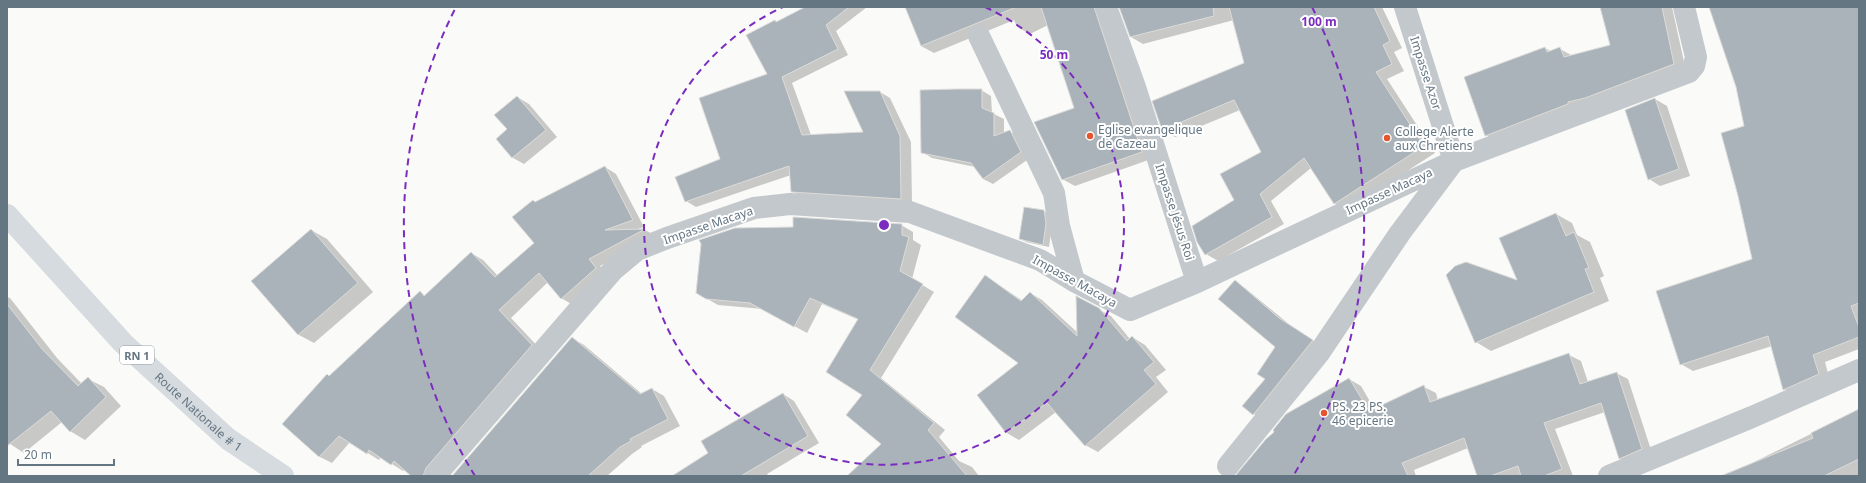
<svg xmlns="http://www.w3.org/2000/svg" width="1866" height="483" viewBox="0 0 1866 483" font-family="'Noto Sans',sans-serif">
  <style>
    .shadow { fill: #0003 }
    .building { fill: #aab3b9; stroke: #dcdcda }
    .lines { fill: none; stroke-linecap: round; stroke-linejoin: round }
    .minor { stroke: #c3c8cc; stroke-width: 22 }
    .primary { stroke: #d6dbdf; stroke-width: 22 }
    .ring { fill: none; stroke: #7b2cbf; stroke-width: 2; stroke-dasharray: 7 5 }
    .poi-dot { fill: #e4572e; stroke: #fff; stroke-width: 1.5 }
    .labels { text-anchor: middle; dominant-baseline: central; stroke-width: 4; stroke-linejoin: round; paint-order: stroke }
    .shield { fill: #fff; stroke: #939fa8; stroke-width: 1 }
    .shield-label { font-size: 11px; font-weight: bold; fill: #657683 }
    .street-label { font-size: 12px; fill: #657683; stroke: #fff }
    .poi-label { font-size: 12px; fill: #657683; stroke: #fff; text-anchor: start }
    .centre { fill: #7b2cbf; stroke: #fff; stroke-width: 2 }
    .ring-label { font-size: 12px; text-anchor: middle; font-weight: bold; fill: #7b2cbf; stroke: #fff; stroke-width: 4; stroke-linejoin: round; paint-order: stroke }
  </style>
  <rect width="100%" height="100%" fill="#fafaf8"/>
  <!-- shadow -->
  <path class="shadow" d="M 808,7 L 867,7 L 836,31 L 848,55 L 792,83 L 811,135 L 864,133 L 880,92 L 890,98 L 911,142 L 912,204 L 803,197 L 792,191 L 791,175 L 696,207 L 686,201 L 721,160 L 768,75 L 775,21 L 778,22 Z
    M 906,7 L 1108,7 L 1154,158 L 1075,186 L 1062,179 L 1075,108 L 1048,25 L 1030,34 L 1017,27 L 1014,20 L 934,53 L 921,46 Z
    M 1120,7 L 1382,7 L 1402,48 L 1394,52 L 1404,71 L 1387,79 L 1435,153 L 1347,210 L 1334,203 L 1311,168 L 1271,201 L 1284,224 L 1218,261 L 1206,254 L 1262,152 L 1240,110 L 1175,137 L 1163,130 L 1245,63 L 1234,20 L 1143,44 L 1131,37 Z
    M 1601,7 L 1672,7 L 1686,71 L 1498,142 L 1486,135 L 1545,48 L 1552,52 L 1560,49 L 1573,56 L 1612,45 Z
    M 1709,7 L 1859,7 L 1859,349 L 1825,362 L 1830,381 L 1796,396 L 1784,389 L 1772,346 L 1693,371 L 1681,364 L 1753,260 L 1745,127 L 1737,87 Z
    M 981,90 L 991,96 L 992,113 L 1004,119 L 1004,133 L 1010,131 L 1020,137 L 1030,158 L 993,184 L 983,179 L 975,167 L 932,158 L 922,152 Z
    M 517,97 L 529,104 L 557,137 L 524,164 L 513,158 L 497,139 L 508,130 Z
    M 1655,99 L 1667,106 L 1690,176 L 1660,186 L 1649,179 Z
    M 605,167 L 616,174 L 644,227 L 635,230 L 645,230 L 656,236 L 600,266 L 608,275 L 573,305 L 561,298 L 548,282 L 511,318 L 543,352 L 437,476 L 414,476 L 405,469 L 403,471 L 381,457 L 379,460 L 350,442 L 332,463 L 320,457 L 283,424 L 420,292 L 426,296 L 471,253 L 483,260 L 498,276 L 535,243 L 536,203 Z
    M 1044,211 L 1050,215 L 1052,226 L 1049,247 L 1026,242 L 1020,238 Z
    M 1556,214 L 1572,223 L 1577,235 L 1590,242 L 1604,276 L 1600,278 L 1609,301 L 1491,351 L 1476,342 L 1519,282 Z
    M 901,225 L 913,232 L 913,240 L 921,245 L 912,279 L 934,292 L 881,378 L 945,430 L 939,437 L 959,461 L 972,467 L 979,476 L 848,476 L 883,444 L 864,395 L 859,320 L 822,304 L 807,333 L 763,309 L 718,305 L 697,293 Z
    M 311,230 L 327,239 L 373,292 L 314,343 L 299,335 L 252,281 Z
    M 985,276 L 1023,301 L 1030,293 L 1042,300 L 1078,333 L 1098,309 L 1111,316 L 1130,339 L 1132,337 L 1145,345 L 1166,370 L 1156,377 L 1168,392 L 1098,452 L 1085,445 L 1056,412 L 1019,440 L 1007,433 L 978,395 L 1020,363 Z
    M 1235,281 L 1245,288 L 1290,325 L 1323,347 L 1265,420 L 1254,414 L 1277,347 Z
    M 7,297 L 10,298 L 57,358 L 82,384 L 88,379 L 104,387 L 121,406 L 85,440 L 70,431 L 62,422 L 24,453 L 7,442 Z
    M 572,338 L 584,345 L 642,394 L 652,389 L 664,396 L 680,426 L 641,446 L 642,447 L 632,454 L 607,476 L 453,476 Z
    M 1569,355 L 1581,361 L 1588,382 L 1616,373 L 1628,379 L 1653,456 L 1631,465 L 1619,458 L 1605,412 L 1555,429 L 1573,476 L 1479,476 L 1468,448 L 1414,470 L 1416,476 L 1240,476 L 1349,379 L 1361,386 L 1375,410 L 1424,387 L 1436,393 L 1438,401 Z
    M 783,394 L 794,401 L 819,443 L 767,474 L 769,476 L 674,476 L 710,453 Z
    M 1855,412 L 1859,415 L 1859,476 L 1720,476 L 1752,463 Z"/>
  <!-- building -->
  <path class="building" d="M 805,7 L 849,7 L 826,25 L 838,49 L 782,77 L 802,135 L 863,132 L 844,91 L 880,91 L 900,136 L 901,199 L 791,192 L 789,166 L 685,202 L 675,177 L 720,159 L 699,98 L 767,74 L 746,35 L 775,20 L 776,22 Z
    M 905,7 L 1014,7 L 1014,8 L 921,46 Z
    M 1041,7 L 1094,7 L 1142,152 L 1062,180 L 1034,122 L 1074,108 Z
    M 1119,7 L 1213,7 L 1214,16 L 1130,37 Z
    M 1229,7 L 1374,7 L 1390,41 L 1383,45 L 1392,64 L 1376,72 L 1424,146 L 1334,204 L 1304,158 L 1260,194 L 1272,217 L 1205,255 L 1197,242 L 1192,226 L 1234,200 L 1220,174 L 1261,152 L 1234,100 L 1162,130 L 1152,101 L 1244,63 Z
    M 1600,7 L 1662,7 L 1674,64 L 1585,98 L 1568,102 L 1568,104 L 1485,136 L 1464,77 L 1545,47 L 1547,52 L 1560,47 L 1564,57 L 1610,45 Z
    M 1709,7 L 1859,7 L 1859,303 L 1851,306 L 1859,327 L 1859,337 L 1813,355 L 1819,374 L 1783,390 L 1768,336 L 1680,365 L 1656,291 L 1752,259 L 1738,196 L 1721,133 L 1744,126 L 1736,87 Z
    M 956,89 L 982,89 L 982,108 L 994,113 L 994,136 L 1010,130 L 1021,152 L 983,179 L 971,163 L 921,153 L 920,90 Z
    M 517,96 L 546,130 L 512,158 L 496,139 L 507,129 L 494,115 Z
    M 1655,98 L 1679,169 L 1648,180 L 1625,110 Z
    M 605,166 L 633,220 L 605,230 L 645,229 L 589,259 L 596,268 L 561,299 L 539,273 L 499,310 L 532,345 L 426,468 L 423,476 L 411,476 L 394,461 L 391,465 L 369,450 L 367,454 L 339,436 L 319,457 L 282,424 L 327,374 L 329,376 L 420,291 L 424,296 L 471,252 L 495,277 L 534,243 L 512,217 L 533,200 L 535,202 Z
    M 1024,207 L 1044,210 L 1046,223 L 1043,245 L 1019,239 Z
    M 1556,213 L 1566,236 L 1574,232 L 1589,268 L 1585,269 L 1594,292 L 1475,343 L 1446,275 L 1455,266 L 1466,262 L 1517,280 L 1499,238 Z
    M 793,217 L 902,224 L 902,235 L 909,237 L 900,271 L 923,284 L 870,370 L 934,423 L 928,430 L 967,476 L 847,476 L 881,444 L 846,415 L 862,395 L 826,372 L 858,319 L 810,298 L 794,327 L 750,303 L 706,299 L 696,293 L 701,244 L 699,240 L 735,228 L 793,227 Z
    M 311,229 L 358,283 L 298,335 L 251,281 Z
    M 985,275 L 1021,301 L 1030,292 L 1077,336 L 1076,296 L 1099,308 L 1127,341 L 1132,336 L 1154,362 L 1144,370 L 1156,384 L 1085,446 L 1047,403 L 1006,433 L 977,395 L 1018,363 L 955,317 Z
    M 1235,280 L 1279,318 L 1313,340 L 1253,415 L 1242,406 L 1265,379 L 1257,374 L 1275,347 L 1218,299 Z
    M 7,304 L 42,349 L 78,386 L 88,377 L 106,397 L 70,432 L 51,411 L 7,446 Z
    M 572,337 L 640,394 L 652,388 L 668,419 L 630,439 L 631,441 L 620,447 L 588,476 L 452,476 Z
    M 1569,353 L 1580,384 L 1617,372 L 1642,449 L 1619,459 L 1601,403 L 1544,423 L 1562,469 L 1544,476 L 1521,476 L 1518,466 L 1490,476 L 1477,476 L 1464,438 L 1402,463 L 1408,476 L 1235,476 L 1266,439 L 1274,432 L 1273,430 L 1286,414 L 1349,378 L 1369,411 L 1424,385 L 1430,402 Z
    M 783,393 L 808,436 L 741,476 L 672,476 L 708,453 L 701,441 Z
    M 1859,409 L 1859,459 L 1824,476 L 1721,476 L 1813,438 L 1811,433 Z"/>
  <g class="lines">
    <!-- minor -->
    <path class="minor" d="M 1106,7 L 1135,87 L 1197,282
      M 979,36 L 1054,193 L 1059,226 L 1074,281
      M 1228,466 L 1319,353 L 1400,233 L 1454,161 L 1405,7
      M 435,476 L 613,270 L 637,250 L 667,238 L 754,208 L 790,204 L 910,212 L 1040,260 L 1074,281 L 1130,310 L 1197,282 L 1454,161 L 1689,72 L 1694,66 L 1696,57 L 1684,7
      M 1609,476 L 1752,417 L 1859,370"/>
    <!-- primary -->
    <path class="primary" id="s1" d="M 7,215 L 123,343 L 228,439 L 283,476"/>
  </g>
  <!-- distance rings -->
  <g class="ring">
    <path d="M985 7A240 240 0 1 1 783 7"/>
    <path d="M475 476A480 480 0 0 1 456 7M1312 7A480 480 0 0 1 1293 476"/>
  </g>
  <!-- markers -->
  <g class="poi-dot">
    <circle cx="1090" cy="136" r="4"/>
    <circle cx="1387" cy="138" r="4"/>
    <circle cx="1324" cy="413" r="4"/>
  </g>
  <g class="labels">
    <!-- shield labels -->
    <rect class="shield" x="120" y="346" width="34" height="18" rx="3"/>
    <g class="shield-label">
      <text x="137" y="355">RN 1</text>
    </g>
    <!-- street labels -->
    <g class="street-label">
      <text transform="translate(1426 73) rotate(72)">Impasse Azor</text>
      <text transform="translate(1389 191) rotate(-25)">Impasse Macaya</text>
      <text transform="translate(1175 212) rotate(72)">Impasse Jésus Roi</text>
      <text transform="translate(708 225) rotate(-19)">Impasse Macaya</text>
      <text transform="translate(1075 281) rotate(29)">Impasse Macaya</text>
      <text stroke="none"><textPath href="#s1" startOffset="275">Route Nationale # 1</textPath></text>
    </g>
    <!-- poi labels -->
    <g class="poi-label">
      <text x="1098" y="129">Eglise evangelique<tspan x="1098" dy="14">de Cazeau</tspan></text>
      <text x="1395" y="131">College Alerte<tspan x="1395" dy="14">aux Chretiens</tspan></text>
      <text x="1332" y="406">PS. 23 PS.<tspan x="1332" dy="14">46 epicerie</tspan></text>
    </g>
  </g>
  <circle cx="884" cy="225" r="6" class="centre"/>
  <g class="ring-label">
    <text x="1319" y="26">100 m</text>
    <text x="1054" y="59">50 m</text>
  </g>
  <!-- border -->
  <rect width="1866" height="483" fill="none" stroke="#657683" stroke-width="16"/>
  <!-- scale -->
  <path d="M18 459v6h96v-6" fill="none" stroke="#657683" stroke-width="2"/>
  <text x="24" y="459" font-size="12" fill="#657683" stroke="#ffffff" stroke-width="3" paint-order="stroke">20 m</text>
</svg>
